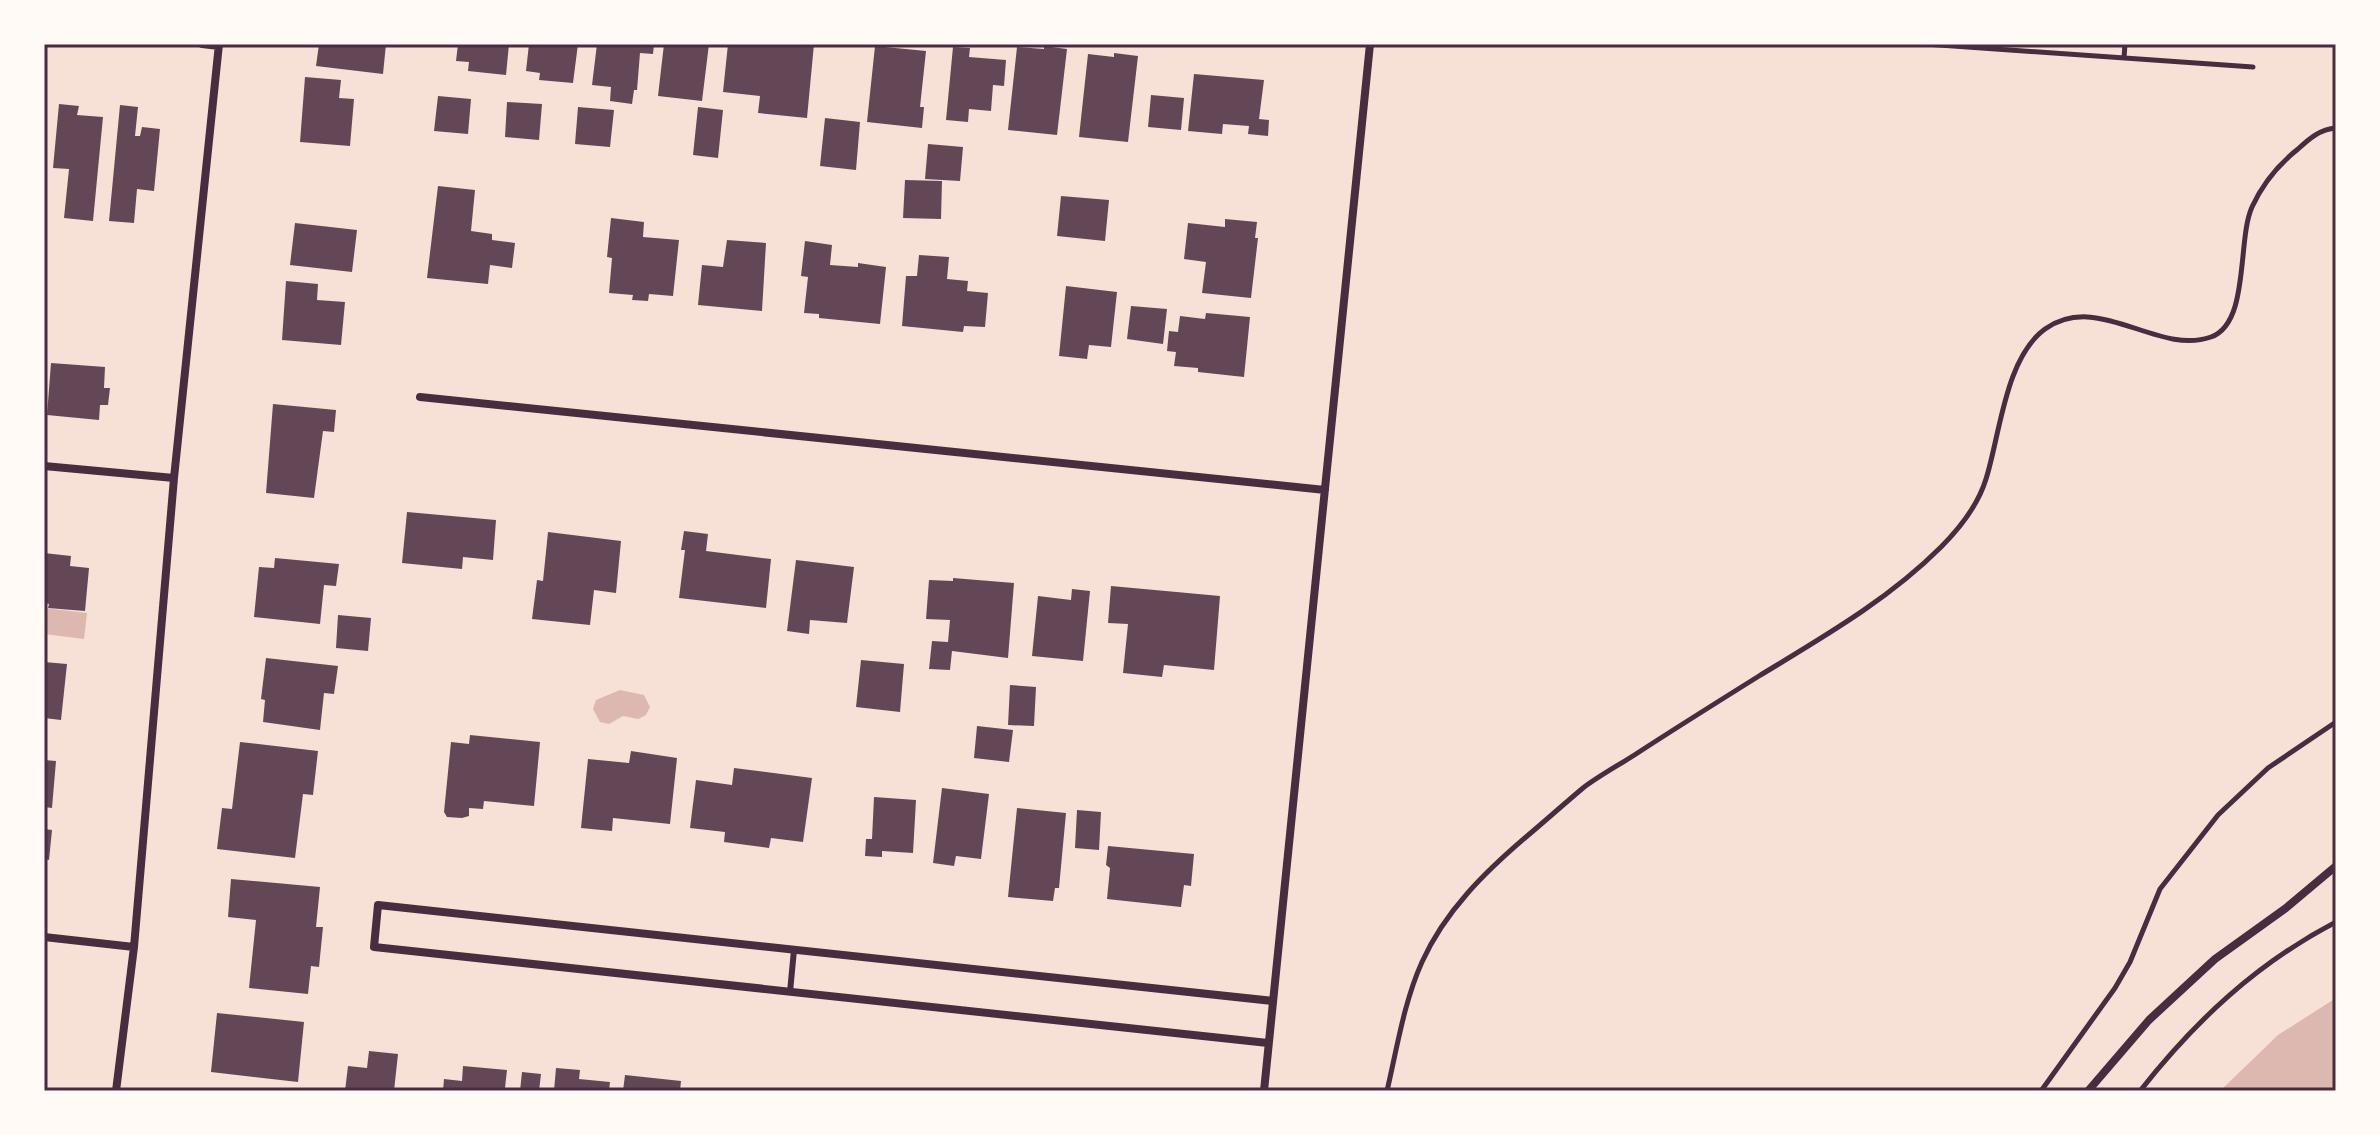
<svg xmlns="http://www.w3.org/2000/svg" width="2380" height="1135" font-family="Poppins,sans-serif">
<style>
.water{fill:#dcb8b0}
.building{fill:#644757}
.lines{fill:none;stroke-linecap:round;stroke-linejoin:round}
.path{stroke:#4a2c40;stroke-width:5}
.service{stroke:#4a2c40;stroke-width:6}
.minor{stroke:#4a2c40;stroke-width:8}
.neatline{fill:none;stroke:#4a2c40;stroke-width:3}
</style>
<rect width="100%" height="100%" fill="#f7e1d7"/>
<path class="water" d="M 44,608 L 87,613 L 84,639 L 44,634 Z
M 620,690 L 644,695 L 650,707 L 646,715 L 638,719 L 623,716 L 609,724 L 600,722 L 593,709 L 596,700 Z
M 2336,998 L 2336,1091 L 2220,1091 L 2278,1035 Z"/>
<path class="building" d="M 319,44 L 386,44 L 383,74 L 316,66 Z
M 458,44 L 509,44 L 506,75 L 468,71 L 469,62 L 456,61 Z
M 529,44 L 578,44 L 573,83 L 539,80 L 540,73 L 526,71 Z
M 597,44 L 654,44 L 653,54 L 640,53 L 637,90 L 634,90 L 632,104 L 610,101 L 611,87 L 592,85 Z
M 664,44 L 709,44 L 702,101 L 658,96 Z
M 728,44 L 814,44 L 807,118 L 758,113 L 760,96 L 723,92 Z
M 875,46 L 926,51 L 920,107 L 924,107 L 922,128 L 867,122 Z
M 1044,46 L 1067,49 L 1057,135 L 1008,130 L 1017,47 L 1044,49 Z
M 953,47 L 970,48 L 969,57 L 1006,60 L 1004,86 L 993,85 L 991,111 L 969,109 L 968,122 L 946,120 Z
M 1114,53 L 1138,56 L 1128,142 L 1079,137 L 1088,54 L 1114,57 Z
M 1194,74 L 1264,80 L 1259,119 L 1269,120 L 1268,136 L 1248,134 L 1249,126 L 1223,124 L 1222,134 L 1188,131 Z
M 305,77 L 341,80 L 339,98 L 354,99 L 350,146 L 300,142 Z
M 1151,95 L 1184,98 L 1181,130 L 1148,127 Z
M 438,96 L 471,99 L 468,134 L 434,131 Z
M 507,102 L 542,104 L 539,140 L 505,137 Z
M 59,104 L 79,106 L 77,115 L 103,117 L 93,221 L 64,218 L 69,169 L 53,168 Z
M 120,105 L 138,107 L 135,136 L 140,136 L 142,127 L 160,129 L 154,191 L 137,189 L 134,223 L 109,221 Z
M 578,107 L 614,110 L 610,147 L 575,144 Z
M 698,107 L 723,110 L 718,158 L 693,155 Z
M 825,118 L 860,122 L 856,170 L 820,166 Z
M 928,144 L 963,147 L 960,181 L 925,179 Z
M 905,180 L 942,181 L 941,219 L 903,218 Z
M 438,186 L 475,190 L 471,231 L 492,234 L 492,240 L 515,243 L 512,268 L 490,265 L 488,284 L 427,278 Z
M 1061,196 L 1109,200 L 1105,241 L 1057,236 Z
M 611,218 L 644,222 L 643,237 L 679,240 L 673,296 L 649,294 L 648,301 L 632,300 L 633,295 L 609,293 L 612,258 L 607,257 Z
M 1225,219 L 1257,222 L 1255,238 L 1258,238 L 1251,298 L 1202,293 L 1206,262 L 1184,259 L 1188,223 L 1225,227 Z
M 295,223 L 357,230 L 352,272 L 290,265 Z
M 727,240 L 766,243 L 762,311 L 698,305 L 702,265 L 723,267 Z
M 805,241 L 832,245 L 830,265 L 858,267 L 858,263 L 886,267 L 880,324 L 819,318 L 819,314 L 804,313 L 808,277 L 801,276 Z
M 919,255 L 949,257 L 947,279 L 968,281 L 967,291 L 988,293 L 985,327 L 964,326 L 963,332 L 902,326 L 906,276 L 917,276 Z
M 286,281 L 318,284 L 317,300 L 345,302 L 341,345 L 282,340 Z
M 1066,286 L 1117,292 L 1111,347 L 1089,345 L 1087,359 L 1059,356 Z
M 1131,306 L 1167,309 L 1163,344 L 1127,339 Z
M 1206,313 L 1250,317 L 1244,377 L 1198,372 L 1198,368 L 1174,366 L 1176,352 L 1167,351 L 1169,331 L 1178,332 L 1180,316 L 1205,319 Z
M 51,363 L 105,367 L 104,388 L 110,388 L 108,405 L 100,405 L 99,420 L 47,415 Z
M 273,404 L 336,410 L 334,432 L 323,431 L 314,498 L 266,493 Z
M 407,512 L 496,520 L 493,560 L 463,557 L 462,569 L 402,563 Z
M 684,531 L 708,534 L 706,551 L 771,559 L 766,608 L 679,598 L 685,550 L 681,550 Z
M 548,532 L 621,541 L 616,593 L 594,590 L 590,625 L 532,619 L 537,580 L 543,581 Z
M 44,553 L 71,556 L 70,566 L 89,568 L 85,611 L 48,608 L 49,604 L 44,603 Z
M 275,558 L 339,564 L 336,586 L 324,585 L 320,624 L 254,617 L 259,567 L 274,568 Z
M 796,560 L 854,567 L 847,623 L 810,620 L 809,634 L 787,631 Z
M 953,578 L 1014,583 L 1008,658 L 952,651 L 950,670 L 929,669 L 932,641 L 948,642 L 950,620 L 926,619 L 929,580 L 953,581 Z
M 1111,586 L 1220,596 L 1214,670 L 1164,665 L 1162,677 L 1123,673 L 1128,624 L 1108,623 Z
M 1072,589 L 1090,591 L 1083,661 L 1032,656 L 1038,596 L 1071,600 Z
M 338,615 L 371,618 L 368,651 L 336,648 Z
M 266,658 L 338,666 L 334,694 L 324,693 L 320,730 L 263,722 L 265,700 L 261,699 Z
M 861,660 L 904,664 L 900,712 L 856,707 Z
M 44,662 L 67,664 L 61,720 L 44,718 Z
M 1010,685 L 1036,687 L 1034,726 L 1008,725 Z
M 977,726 L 1013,730 L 1009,762 L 974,758 Z
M 470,735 L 540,742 L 534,806 L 484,801 L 483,809 L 469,808 L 469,816 L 462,818 L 447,817 L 444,812 L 451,742 L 469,744 Z
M 240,742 L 318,751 L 313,795 L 303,794 L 295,858 L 217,849 L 222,808 L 232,809 Z
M 631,751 L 677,758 L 670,824 L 613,818 L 612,831 L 581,828 L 588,759 L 629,763 Z
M 44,760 L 56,761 L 52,808 L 44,807 Z
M 734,768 L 812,778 L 803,842 L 771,838 L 769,848 L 724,842 L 725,832 L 690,828 L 696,780 L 732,785 Z
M 942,788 L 989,794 L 981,859 L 956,856 L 954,866 L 933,863 Z
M 874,797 L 916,800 L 913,853 L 882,851 L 882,857 L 865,856 L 866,839 L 872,839 Z
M 1017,808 L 1066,813 L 1059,888 L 1055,888 L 1053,901 L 1008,897 Z
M 1077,810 L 1101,812 L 1099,850 L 1075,848 Z
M 44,829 L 52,830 L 49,860 L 44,859 Z
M 1108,846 L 1194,854 L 1191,886 L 1184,885 L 1181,907 L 1107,899 L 1110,868 L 1106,865 Z
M 231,879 L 320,887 L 316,927 L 323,927 L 319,967 L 311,966 L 308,994 L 249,988 L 256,920 L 228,917 Z
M 217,1013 L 304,1022 L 298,1082 L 211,1072 Z
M 369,1051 L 398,1054 L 394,1091 L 345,1091 L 348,1066 L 367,1068 Z
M 463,1066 L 507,1070 L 505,1088 L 518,1091 L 443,1091 L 444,1079 L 462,1081 Z
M 556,1068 L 580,1070 L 579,1079 L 610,1082 L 609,1091 L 554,1091 Z
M 522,1072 L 541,1074 L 539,1091 L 520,1091 Z
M 625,1075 L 681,1081 L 680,1091 L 623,1091 Z"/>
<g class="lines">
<path class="path" d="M 1925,44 L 2253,67
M 2124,58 L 2125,44
M 1387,1091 C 1397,1048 1404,1002 1422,962 C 1445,911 1485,872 1526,837 C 1545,821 1564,804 1583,788 C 1600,775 1621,764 1639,752 C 1679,726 1719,701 1759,676 C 1823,637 1888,600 1941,547 C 1960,528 1978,505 1986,479 C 2000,435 2005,358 2045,329 C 2099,291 2157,356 2211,337 C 2250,323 2237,240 2252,207 C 2262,185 2279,164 2298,149 C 2309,139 2320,129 2336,128
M 2041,1091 L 2115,988 L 2130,962 L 2160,889 L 2218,815 L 2268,768 L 2336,722
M 2140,1091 C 2195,1021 2257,963 2336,922"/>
<path class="service" d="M 790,992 L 794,950"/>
<path class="minor" d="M 202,44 L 219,46
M 420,397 L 1325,490
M 44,466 L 174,478
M 44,937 L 134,947
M 1268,1043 L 374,947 L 378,905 L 1273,1001
M 116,1091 L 134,947 L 174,478 L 219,44
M 1264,1091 L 1370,44
M 2088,1091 L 2149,1020 L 2215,959 L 2286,908 L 2336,866"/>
</g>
<rect width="2380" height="1135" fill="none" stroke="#fffaf5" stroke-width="92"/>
<rect x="46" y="46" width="2288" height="1043" class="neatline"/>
</svg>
